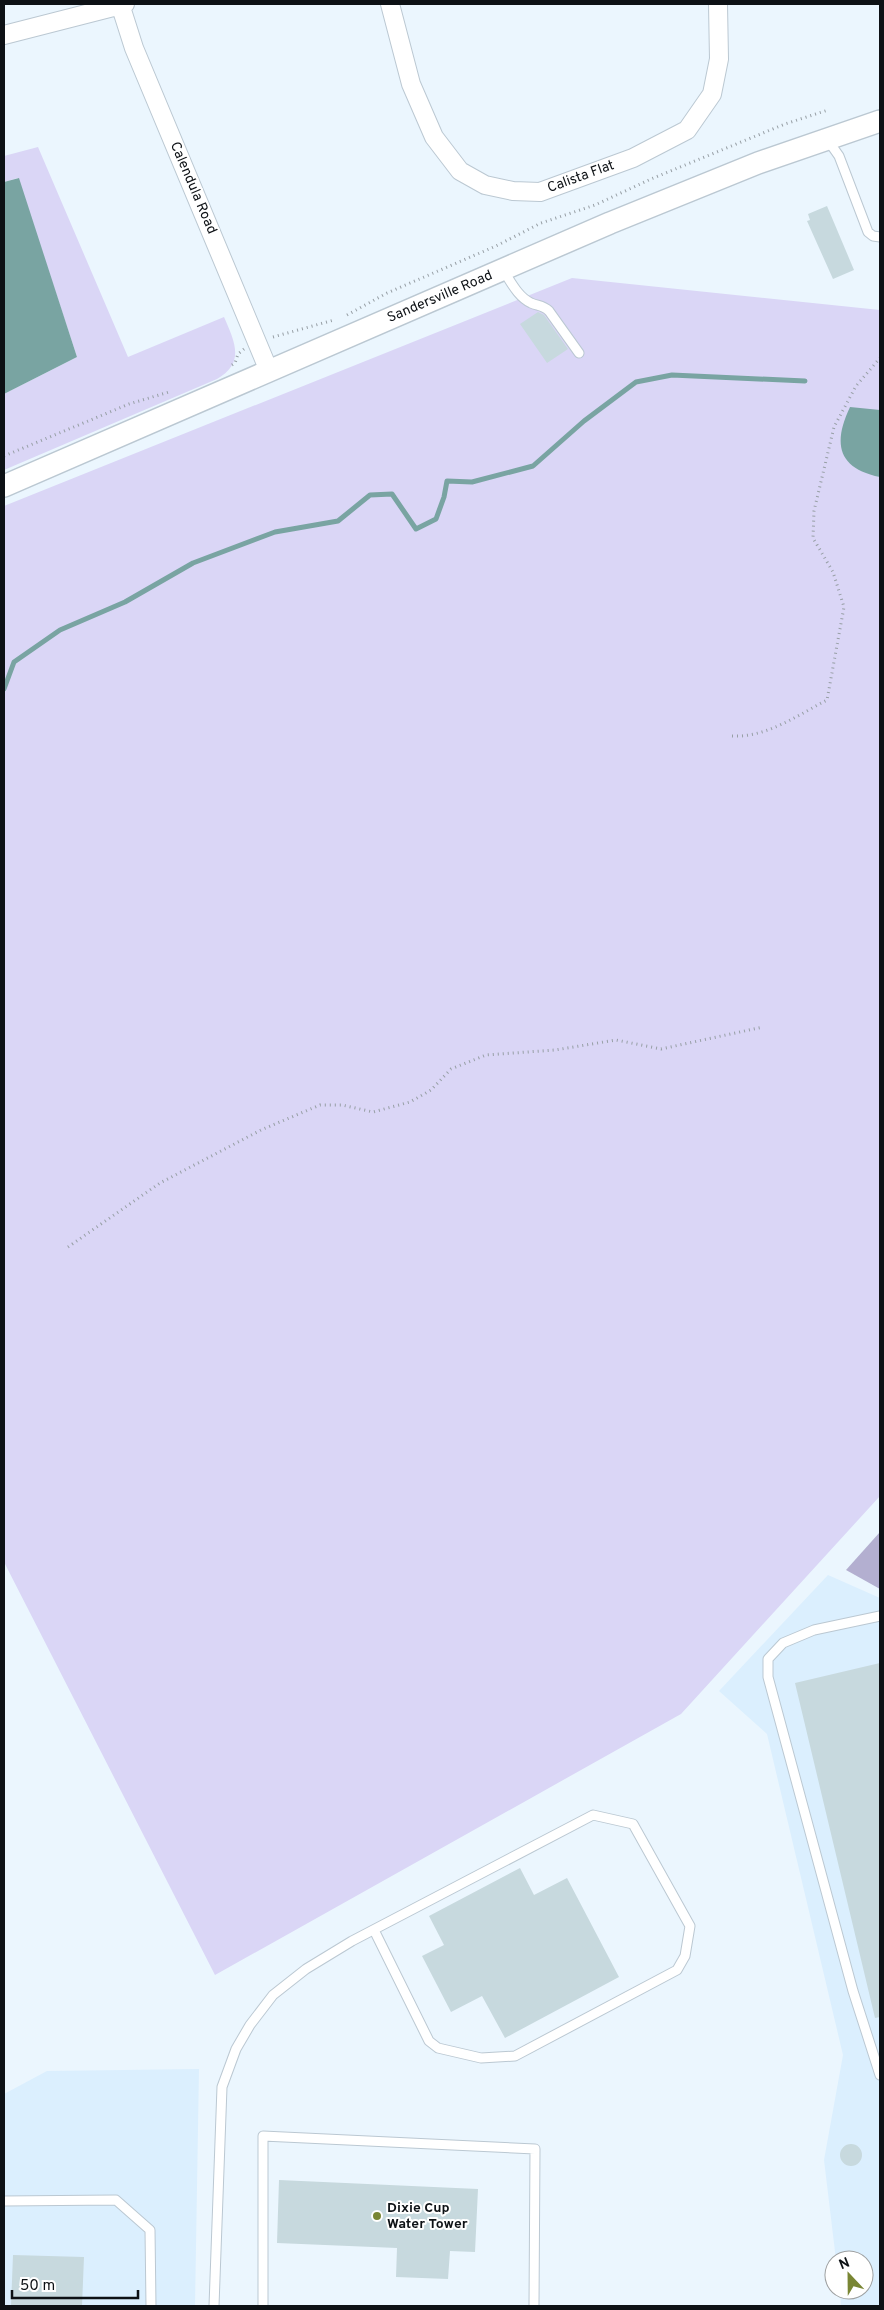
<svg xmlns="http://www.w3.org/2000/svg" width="884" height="2310" font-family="Overpass,sans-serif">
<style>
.built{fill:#dbeffe}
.green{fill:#dad6f6}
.forest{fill:#b3afd0}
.water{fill:#79a4a2}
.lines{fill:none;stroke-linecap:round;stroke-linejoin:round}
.stream{stroke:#79a4a2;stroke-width:5}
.building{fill:#c7d9de}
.service-casing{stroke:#bbc8d2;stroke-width:11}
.minor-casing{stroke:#bbc8d2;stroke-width:20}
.tertiary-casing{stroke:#bbc8d2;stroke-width:24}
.path{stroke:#979fa5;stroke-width:3;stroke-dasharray:1 4;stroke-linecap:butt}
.service{stroke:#fff;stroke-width:9}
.minor{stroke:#fff;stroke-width:18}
.tertiary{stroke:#fff;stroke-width:21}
.poi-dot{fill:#798634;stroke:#fff;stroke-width:2}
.labels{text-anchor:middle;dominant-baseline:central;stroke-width:4;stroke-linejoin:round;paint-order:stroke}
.street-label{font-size:14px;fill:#0d1115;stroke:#fff}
.poi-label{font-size:14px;font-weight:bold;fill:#0d1115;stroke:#fff;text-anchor:start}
</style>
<rect width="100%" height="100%" fill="#ebf6fe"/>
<path class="built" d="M 828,1575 L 880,1598 L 880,2306 L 841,2306 L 840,2290 L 864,2290 L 864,2260 L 836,2260 L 824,2160 L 843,2055 L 767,1734 L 719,1691 Z
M 199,2069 L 195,2306 L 4,2306 L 4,2094 L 47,2071 Z"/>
<path class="green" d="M 38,147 L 128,357 L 224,317 C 234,340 246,363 217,379 L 4,470 L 4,394 L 77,357 L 18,178 L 4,182 L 4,156 Z
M 572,278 L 880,310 L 880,1496 L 681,1714 L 215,1975 L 4,1562 L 4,506 Z"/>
<path class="forest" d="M 880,1532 L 880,1589 L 846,1570 Z"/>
<path class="water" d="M 19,178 L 77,357 L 4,394 L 4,182 Z
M 850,407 L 880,410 L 880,477 C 837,468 833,443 850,407 Z"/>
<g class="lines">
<path class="stream" d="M 4,689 L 14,662 L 60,630 L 125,602 L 193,563 L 275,532 L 338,521 L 370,495 L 392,494 L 416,529 L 436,519 L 444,497 L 447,481 L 472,482 L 533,466 L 584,421 L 636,382 L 672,375 L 805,381"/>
</g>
<path class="building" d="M 827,206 L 854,270 L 833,279 L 807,221 L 810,220 L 808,214 Z
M 538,312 L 544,315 L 568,349 L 547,363 L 520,324 Z
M 880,1663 L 880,2017 L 875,2018 L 795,1683 Z
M 520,1868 L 534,1895 L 567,1878 L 619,1977 L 505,2038 L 482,1996 L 451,2012 L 422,1956 L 444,1945 L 429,1916 Z
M840 2155a11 11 0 1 1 22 0a11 11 0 1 1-22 0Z
M 279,2180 L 478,2189 L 475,2252 L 450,2251 L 448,2279 L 396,2277 L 397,2248 L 277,2243 Z
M 13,2255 L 84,2257 L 82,2306 L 11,2306 Z"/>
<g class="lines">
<defs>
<path id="service" d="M 827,139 L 839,156 L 868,232 L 873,236 L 880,237
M 503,270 C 511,282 518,297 531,303 C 538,306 543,305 549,311 L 579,353
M 880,1616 L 814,1630 L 783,1643 L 768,1659 L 768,1677 L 853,1991 L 880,2075
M 4,2201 L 116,2200 L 150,2230 L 151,2306
M 214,2306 L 222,2087 L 236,2049 L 250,2025 L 273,1995 L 306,1969 L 352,1941 L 593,1815 L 633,1824 L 690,1926 L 685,1956 L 677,1970 L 515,2056 L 481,2058 L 438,2048 L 429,2041 L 374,1930
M 263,2306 L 263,2136 L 535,2149 L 534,2306"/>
<path id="minor" d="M 120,4 L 134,48 L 269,371
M 390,4 L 411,84 L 434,137 L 460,171 L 485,185 L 513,191 L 540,192 L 633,158 L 687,130 L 712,94 L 719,59 L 718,4
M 4,35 L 125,4"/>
<path id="tertiary" d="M 4,486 L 610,223 L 758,163 L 880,121"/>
</defs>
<use href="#service" class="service-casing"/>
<use href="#minor" class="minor-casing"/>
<use href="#tertiary" class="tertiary-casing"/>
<path class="path" d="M 347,315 L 387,293 L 496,246 L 541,223 L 595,205 L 651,179 L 785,124 L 828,110
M 273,337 L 334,320
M 232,365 L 235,363 L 238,354 L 244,349
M 4,456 L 129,404 L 169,392
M 732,736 C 766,738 798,715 827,700 L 844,607 L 833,572 L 813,538 L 814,511 L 834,427 L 856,386 L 880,358
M 68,1247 L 160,1183 L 261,1130 L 320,1105 L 342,1105 L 373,1112 L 410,1102 L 431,1090 L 451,1069 L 486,1055 L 555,1050 L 616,1040 L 661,1049 L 763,1027"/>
<use href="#service" class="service"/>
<use href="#minor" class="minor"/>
<use href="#tertiary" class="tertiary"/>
</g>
<circle class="poi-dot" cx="377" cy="2216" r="5"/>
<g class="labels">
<g class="street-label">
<text transform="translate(581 177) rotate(-20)">Calista Flat</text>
<text transform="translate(193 188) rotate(67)">Calendula Road</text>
<text transform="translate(440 297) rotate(-23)">Sandersville Road</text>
</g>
<g class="poi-label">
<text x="387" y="2208">Dixie Cup<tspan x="387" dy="16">Water Tower</tspan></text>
</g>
</g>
<rect width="884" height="2310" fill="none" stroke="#0d1115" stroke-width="10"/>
<g transform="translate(849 2275) rotate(338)"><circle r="24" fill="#ffffff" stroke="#9ea0a1"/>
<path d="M0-4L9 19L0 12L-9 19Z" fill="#798634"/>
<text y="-8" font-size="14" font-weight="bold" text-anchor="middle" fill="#0d1115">N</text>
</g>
<path d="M12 2290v8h126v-8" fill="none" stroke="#0d1115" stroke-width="2.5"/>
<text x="20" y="2290" font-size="15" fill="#0d1115" stroke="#ffffff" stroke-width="4" paint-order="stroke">50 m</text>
</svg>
